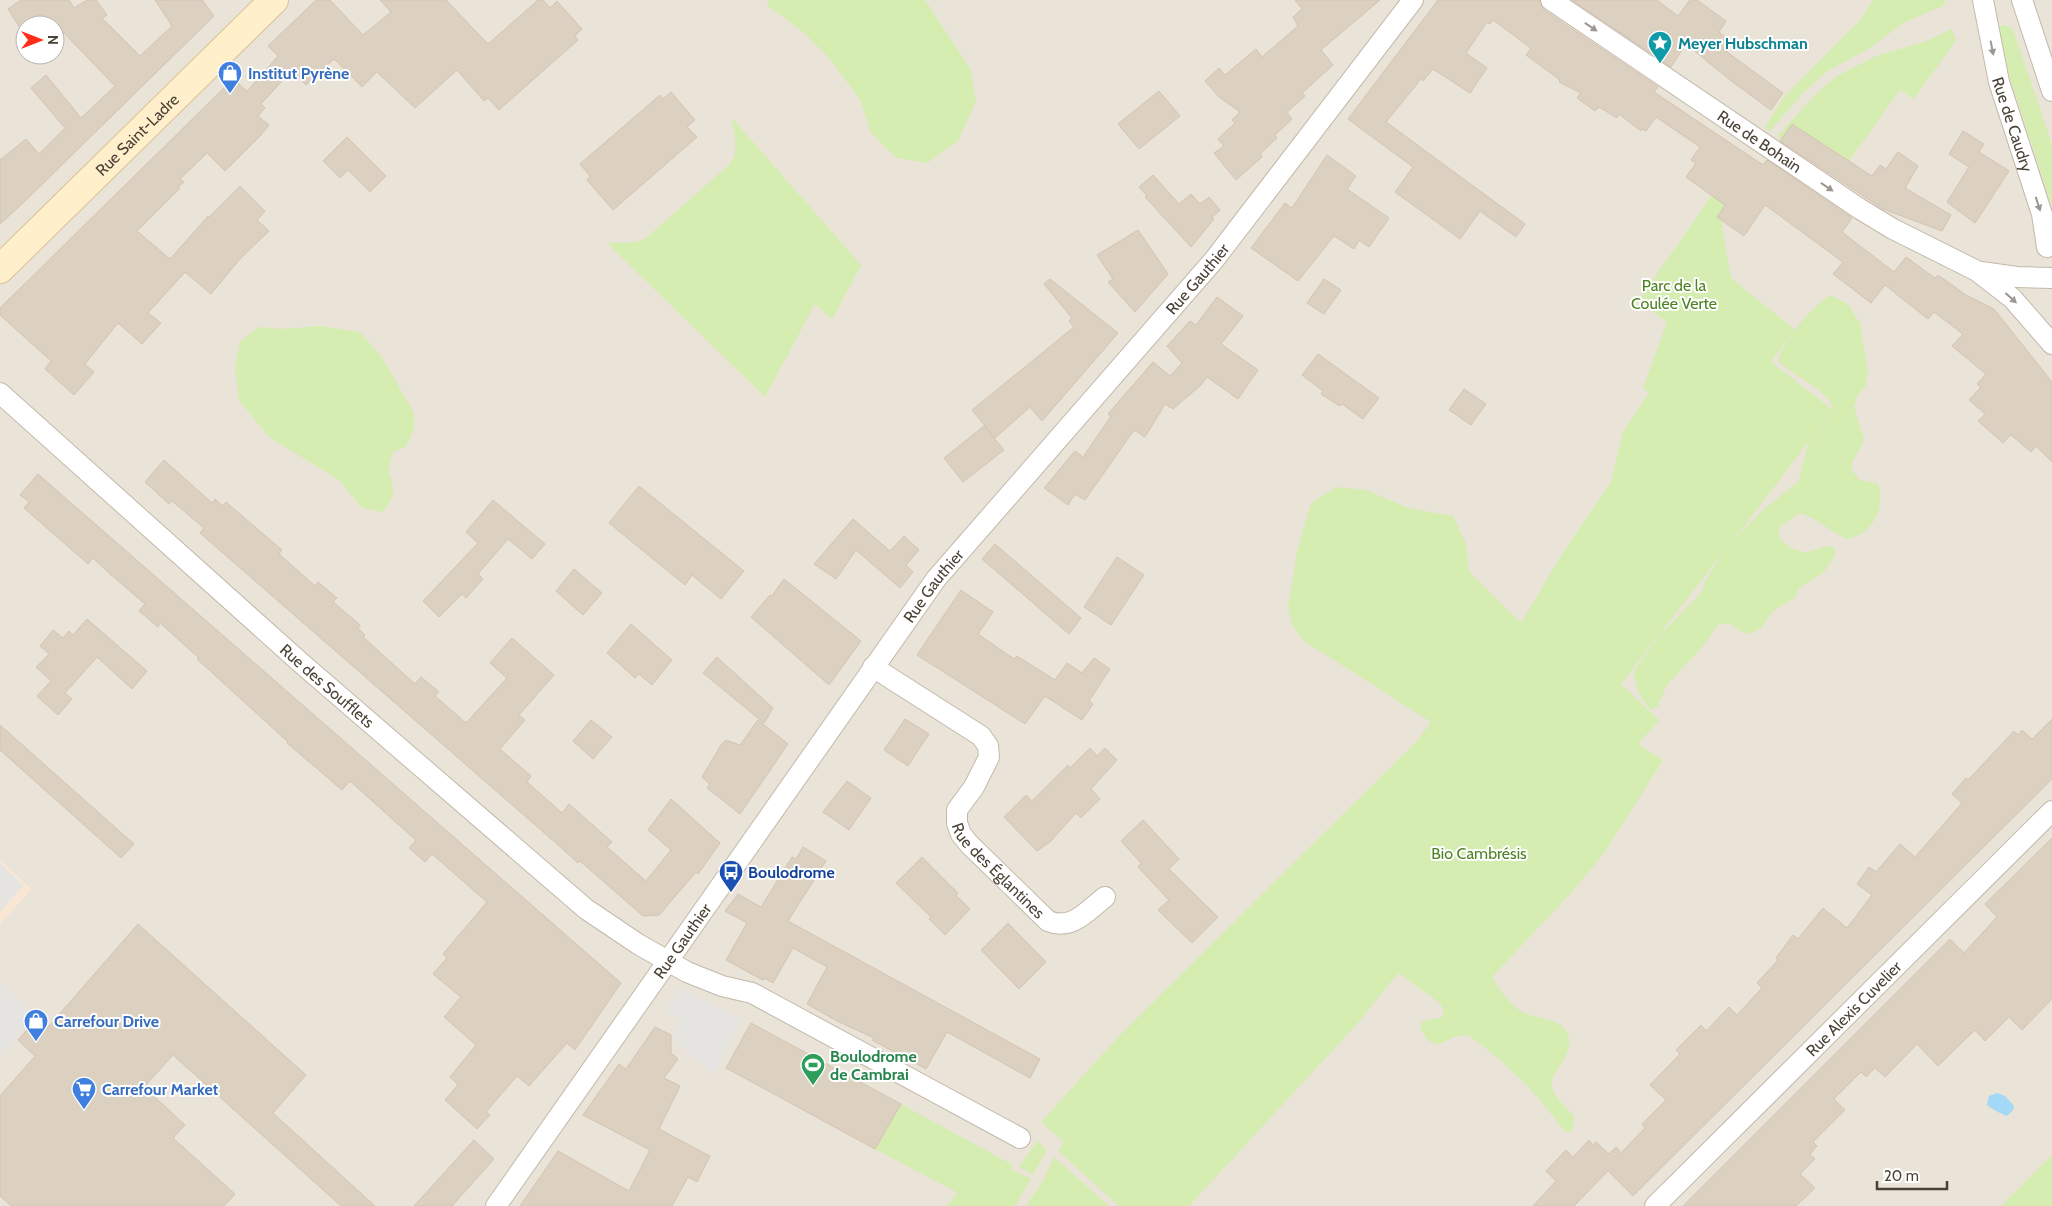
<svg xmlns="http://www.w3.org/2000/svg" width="2052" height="1206" font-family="Cabin,sans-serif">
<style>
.residential{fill:#eae3d8;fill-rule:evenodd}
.commercial{fill:#f9e7d4}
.green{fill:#d5edb0}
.parking{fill:#e7e5e2}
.water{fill:#a3d9f6}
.building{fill:#dcd0c1;stroke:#d4c4b1}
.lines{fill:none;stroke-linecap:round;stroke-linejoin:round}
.street-casing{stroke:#c3b9ab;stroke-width:22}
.secondary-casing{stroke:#d9c497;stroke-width:30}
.street{stroke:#fff;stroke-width:20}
.secondary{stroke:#ffefcb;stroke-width:28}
.oneway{fill:#9c9791}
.labels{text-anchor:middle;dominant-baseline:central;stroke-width:4;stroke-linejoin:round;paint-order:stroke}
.culture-label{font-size:16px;font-weight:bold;fill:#0d838f;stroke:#fff;text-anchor:start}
.shop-label{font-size:16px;font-weight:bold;fill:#366cbe;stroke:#fff;text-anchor:start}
.street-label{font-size:16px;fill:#4b4237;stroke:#fff}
.park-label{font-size:16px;fill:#4e8324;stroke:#fff}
.transit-label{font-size:16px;font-weight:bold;fill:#164399;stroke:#fff;text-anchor:start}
.leisure-label{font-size:16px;font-weight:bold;fill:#27864d;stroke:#fff;text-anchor:start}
</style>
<rect width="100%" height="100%" fill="#f6f2ea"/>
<path class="residential" d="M 0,0 L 2052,0 L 2052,1206 L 0,1206 ZM 25,25 L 55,25 L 55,55 L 25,55 Z"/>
<path class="commercial" d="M 0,860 L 32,889 L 0,924 Z"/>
<path class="green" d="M 767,0 L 925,0 L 970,68 L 976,101 L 958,141 L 927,163 L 896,158 L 871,133 L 860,100 L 831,60 L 803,32 L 768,6 Z
M 1873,0 L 1944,0 L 1945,5 L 1905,22 L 1868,49 L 1826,72 L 1803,93 L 1770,131 L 1764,128 L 1785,96 L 1860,20 Z
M 2002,25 L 2011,27 L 2014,32 L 2052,145 L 2052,207 L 1995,32 Z
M 1952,29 L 1956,40 L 1914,99 L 1900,90 L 1849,161 L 1792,124 L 1781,139 L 1777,136 L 1822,88 L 1837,76 L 1876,56 L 1924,42 Z
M 732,118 L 861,265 L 832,320 L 815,304 L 765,397 L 607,243 L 636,242 L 646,238 L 730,164 C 740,149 734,135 732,118 Z
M 1731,168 L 1728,201 L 1717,217 L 1721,220 L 1731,278 L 1794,329 L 1771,362 L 1833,410 L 1735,538 L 1765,508 L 1798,482 L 1808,444 L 1833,411 C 1834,393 1790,374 1778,361 C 1780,342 1814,306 1830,295 L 1848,304 L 1860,323 L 1868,373 L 1865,387 L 1858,395 L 1854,407 L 1864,439 L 1859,451 L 1852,462 L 1852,470 L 1859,480 L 1878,484 C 1886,509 1872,536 1845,539 L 1814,519 L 1800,513 L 1780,526 L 1778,535 C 1783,544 1795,552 1806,552 C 1817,551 1823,543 1834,547 L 1835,555 L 1824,572 L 1799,588 L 1795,598 L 1773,611 L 1761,628 L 1750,634 L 1740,631 L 1729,623 L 1718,625 L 1703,646 L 1667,685 L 1657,707 L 1651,710 C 1642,701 1633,684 1634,671 L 1660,635 L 1701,593 L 1705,582 L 1725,550 L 1621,684 L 1659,720 L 1638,744 L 1663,760 L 1605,852 L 1571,893 L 1492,977 C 1498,988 1508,1002 1519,1010 C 1534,1021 1559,1014 1568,1035 C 1577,1057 1544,1072 1554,1092 C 1558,1101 1568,1109 1574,1116 L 1572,1132 L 1564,1131 C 1535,1091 1508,1064 1468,1035 L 1456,1036 L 1438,1045 L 1427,1040 L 1420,1027 L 1423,1021 L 1443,1017 L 1444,1012 L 1440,1003 L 1398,973 L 1357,1024 L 1189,1206 L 1119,1206 L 1058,1151 L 1064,1142 L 1041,1122 L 1121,1034 L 1418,740 L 1431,722 L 1304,641 L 1293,627 L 1288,608 L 1297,552 L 1311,503 L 1337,487 L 1366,490 L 1408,508 L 1453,516 L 1466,543 L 1469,572 L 1521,623 L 1562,554 L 1611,482 L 1623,432 L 1649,393 L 1643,388 L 1667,322 L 1638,301 Z
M 320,326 L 360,332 L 382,357 L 414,413 L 414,429 L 406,447 L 393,452 L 388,471 C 396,489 395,498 382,512 L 362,508 L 339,480 L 269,437 L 239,400 L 235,368 L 240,342 L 258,327 L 282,329 Z
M 901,1104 L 1013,1165 L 1010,1169 L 1031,1179 L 1015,1206 L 946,1206 L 958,1193 L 875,1149 Z
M 1037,1141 L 1047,1150 L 1033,1175 L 1019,1167 Z
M 2052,1155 L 2052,1206 L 2001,1206 Z
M 1054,1157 L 1109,1206 L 1026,1206 L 1045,1177 Z"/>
<path class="parking" d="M 0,863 L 24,885 L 0,912 Z
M 0,983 L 36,1015 L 0,1056 Z
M 681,987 L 742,1020 L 713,1075 L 672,1039 L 681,1020 L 664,1012 Z"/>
<path class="water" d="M 1997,1093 L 2005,1096 L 2014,1106 L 2013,1110 L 2007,1116 C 2005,1116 1988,1107 1987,1105 L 1989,1096 Z"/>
<path class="building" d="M 21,0 L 69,0 L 74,8 L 87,0 L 96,0 L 107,15 L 102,18 L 140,56 L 172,26 L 155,0 L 202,0 L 214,16 L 21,205 L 0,224 L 0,160 L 26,139 L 39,154 L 65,128 L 31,88 L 46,75 L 81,118 L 115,86 L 64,33 L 55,40 L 55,25 L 25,25 L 25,36 L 8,9 Z
M 316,0 L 330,0 L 363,35 L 391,12 L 380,0 L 446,0 L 488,44 L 538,0 L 543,0 L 550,8 L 557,1 L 582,29 L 575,36 L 578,40 L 499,110 L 488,98 L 484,101 L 457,70 L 415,108 L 377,72 L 362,87 L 334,59 L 306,85 L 292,70 L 261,104 L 265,108 L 258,116 L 269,125 L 261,135 L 225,171 L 207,153 L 180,179 L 184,182 L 178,187 L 180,188 L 137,231 L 170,259 L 208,216 L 209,217 L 240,186 L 265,211 L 257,220 L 269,231 L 240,259 L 211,294 L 185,272 L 148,313 L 161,323 L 142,344 L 118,323 L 85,364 L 94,372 L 74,395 L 45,369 L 51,361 L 0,315 L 0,308 L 233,79 L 247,91 L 278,56 L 268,46 Z
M 1295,0 L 1380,0 L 1321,50 L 1333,65 L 1302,93 L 1305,96 L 1287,112 L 1292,119 L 1275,135 L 1277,138 L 1260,154 L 1262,157 L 1236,180 L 1214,153 L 1224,146 L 1218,139 L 1235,123 L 1232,120 L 1240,112 L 1219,97 L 1205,81 L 1219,68 L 1225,75 L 1256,49 L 1262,57 L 1298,26 L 1293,17 L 1302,9 Z
M 1438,0 L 1539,0 L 1544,10 L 1658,87 L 1654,92 L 1763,165 L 1767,160 L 1852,218 L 1842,232 L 1894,272 L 1906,257 L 1935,278 L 1938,275 L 1966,295 L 1994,309 L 2052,382 L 2052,462 L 2036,446 L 2031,452 L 2011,435 L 2003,443 L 1978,421 L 1985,414 L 1969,400 L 1981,387 L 1977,384 L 1986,374 L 1952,346 L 1963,334 L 1934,312 L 1928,319 L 1885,285 L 1871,303 L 1833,274 L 1843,262 L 1765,205 L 1744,236 L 1717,217 L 1725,205 L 1686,177 L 1696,163 L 1691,160 L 1700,147 L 1656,117 L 1646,131 L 1642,129 L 1641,131 L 1619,114 L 1617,118 L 1599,107 L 1595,111 L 1577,98 L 1581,93 L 1559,82 L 1560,80 L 1526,55 L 1531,48 L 1493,20 L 1490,24 L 1487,22 L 1466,53 L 1487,68 L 1470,93 L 1433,69 L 1423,81 L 1421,79 L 1386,122 L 1525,224 L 1516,237 L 1480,211 L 1460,239 L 1395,192 L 1413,167 L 1348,119 Z
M 1572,0 L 1657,0 L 1678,16 L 1690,0 L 1697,0 L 1726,21 L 1719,32 L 1729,40 L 1723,49 L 1783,93 L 1771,110 L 1730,80 L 1686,44 L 1671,67 Z
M 1159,91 L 1180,116 L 1139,149 L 1118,124 Z
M 671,92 L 695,120 L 687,127 L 697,137 L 613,210 L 587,180 L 590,176 L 580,164 L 660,95 L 663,99 Z
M 1792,124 L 1872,176 L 1880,165 L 1886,169 L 1898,152 L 1918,166 L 1905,188 L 1951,215 L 1942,231 L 1883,209 L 1780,141 Z
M 1963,131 L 1984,144 L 1979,152 L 2009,171 L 1975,223 L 1947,202 L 1969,167 L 1949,154 Z
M 347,137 L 386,176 L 370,192 L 348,170 L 340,178 L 323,161 Z
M 1327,155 L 1356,176 L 1347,189 L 1389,218 L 1369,247 L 1359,240 L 1354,249 L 1334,236 L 1298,281 L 1251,248 L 1285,203 L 1292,208 Z
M 1153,175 L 1179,204 L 1191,194 L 1200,204 L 1209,197 L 1220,210 L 1212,217 L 1214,219 L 1191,247 L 1145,197 L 1147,196 L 1139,187 Z
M 1138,230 L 1168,274 L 1135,312 L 1108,282 L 1113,279 L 1097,255 Z
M 1050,279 L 1118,333 L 1042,421 L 1030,407 L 995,438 L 972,410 L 1074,327 L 1069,321 L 1072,318 L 1044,284 Z
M 1324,279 L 1341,290 L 1324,314 L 1307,303 Z
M 1217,297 L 1243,316 L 1221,344 L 1258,370 L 1238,399 L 1207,377 L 1201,385 L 1173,409 L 1165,404 L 1145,437 L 1134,430 L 1085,500 L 1075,494 L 1068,505 L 1044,488 L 1075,451 L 1083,457 L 1111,416 L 1108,414 L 1153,362 L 1170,376 L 1182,363 L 1167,346 L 1190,321 L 1196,325 Z
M 1318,354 L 1379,398 L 1363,419 L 1342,404 L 1340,406 L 1321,394 L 1323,391 L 1302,375 Z
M 1464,389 L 1486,404 L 1471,425 L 1449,410 Z
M 984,426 L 1004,450 L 963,482 L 944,458 Z
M 164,460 L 212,503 L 215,499 L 223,506 L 226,502 L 282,550 L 279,554 L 315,586 L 318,582 L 337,598 L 333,602 L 360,625 L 358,628 L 365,635 L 363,637 L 415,684 L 421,677 L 439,692 L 435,696 L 466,723 L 507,678 L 490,663 L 512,638 L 554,675 L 519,715 L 525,720 L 500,749 L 531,776 L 527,782 L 562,813 L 569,804 L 612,842 L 607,847 L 646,881 L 671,850 L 648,830 L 671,799 L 720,843 L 698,874 L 696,872 L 659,915 L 643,916 L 580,861 L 578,863 L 557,844 L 200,533 L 204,528 L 172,501 L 169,504 L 145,482 Z
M 38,474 L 621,983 L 575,1050 L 567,1043 L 529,1086 L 517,1076 L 486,1112 L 490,1115 L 477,1129 L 445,1100 L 458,1085 L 450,1077 L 476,1045 L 444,1017 L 461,997 L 433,974 L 447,958 L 443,954 L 487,902 L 432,854 L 425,862 L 409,848 L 416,840 L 390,817 L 350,781 L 342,790 L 287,743 L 288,742 L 197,659 L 199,658 L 160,623 L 158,627 L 139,611 L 145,604 L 109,573 L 93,558 L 88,564 L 24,508 L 29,502 L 20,495 Z
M 639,486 L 744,571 L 721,599 L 692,575 L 685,585 L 609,523 Z
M 493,500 L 545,544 L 532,559 L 508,539 L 478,574 L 483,579 L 466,598 L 462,594 L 439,617 L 423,601 L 478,543 L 466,532 Z
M 853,519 L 890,551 L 904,536 L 919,550 L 906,565 L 913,572 L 900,588 L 856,550 L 836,579 L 814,564 Z
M 995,544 L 1081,618 L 1069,634 L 982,559 Z
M 1117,557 L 1144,575 L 1111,625 L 1084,607 Z
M 574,569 L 602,593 L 583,615 L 556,591 Z
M 784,579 L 861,641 L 829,685 L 751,617 L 770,595 L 771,597 Z
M 961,590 L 993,612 L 978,634 L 1014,659 L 1017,656 L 1055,680 L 1067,663 L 1082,673 L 1094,658 L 1110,669 L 1089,701 L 1093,704 L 1082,720 L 1045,696 L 1025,724 L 917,655 Z
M 87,619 L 147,671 L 132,689 L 97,657 L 65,693 L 72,699 L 58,715 L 37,696 L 51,681 L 36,667 L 49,654 L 40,646 L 53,630 L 63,638 L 69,631 L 73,635 Z
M 631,624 L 672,660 L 652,685 L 639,674 L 635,678 L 607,653 Z
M 717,657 L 773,708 L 764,723 L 703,673 Z
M 905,719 L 929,734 L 908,766 L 884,750 Z
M 2052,719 L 2052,779 L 1633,1196 L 1608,1171 L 1574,1206 L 1533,1206 L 1556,1181 L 1546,1171 L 1566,1150 L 1573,1157 L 1589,1140 L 1593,1145 L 1596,1142 L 1609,1154 L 1616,1147 L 1621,1153 L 1645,1128 L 1642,1124 L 1666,1100 L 1650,1085 L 1680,1054 L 1676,1050 L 1701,1025 L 1706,1031 L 1729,1007 L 1737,1015 L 1762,988 L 1757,983 L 1778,960 L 1776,958 L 1793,935 L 1798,939 L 1823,908 L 1847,928 L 1872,895 L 1857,884 L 1869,867 L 1876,872 L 1900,844 L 1915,857 L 1962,803 L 1952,794 L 1966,778 L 1968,780 L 2014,731 L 2018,735 L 2022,730 L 2032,739 Z
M 591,720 L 612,737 L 593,759 L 573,741 Z
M 758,720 L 788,744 L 740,814 L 707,788 L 710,784 L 702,777 L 721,745 L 726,740 L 740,745 Z
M 0,725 L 134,844 L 121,858 L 0,750 Z
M 1090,748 L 1097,756 L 1105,748 L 1117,760 L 1091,789 L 1100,799 L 1081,818 L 1076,813 L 1051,841 L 1037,851 L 1004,817 L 1026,795 L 1032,801 L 1068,765 L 1070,768 Z
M 847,781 L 871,798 L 849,830 L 823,812 Z
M 1143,820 L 1179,859 L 1169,869 L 1218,917 L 1192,943 L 1158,910 L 1169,900 L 1138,867 L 1141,863 L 1121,841 Z
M 2052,838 L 2052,999 L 2022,1030 L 2009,1017 L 1985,1041 L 1975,1030 L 1938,1066 L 1917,1044 L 1885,1077 L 1875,1068 L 1866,1077 L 1861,1072 L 1834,1099 L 1845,1110 L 1813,1142 L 1817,1146 L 1810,1154 L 1815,1159 L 1800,1174 L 1815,1188 L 1796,1206 L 1683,1206 L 1950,939 L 1964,953 L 1997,917 L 1985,904 Z
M 803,847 L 826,861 L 788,921 L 1040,1059 L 1030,1078 L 947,1032 L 926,1069 L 872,1040 L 874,1038 L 835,1020 L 807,1004 L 827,967 L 793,948 L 773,983 L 764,978 L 763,980 L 726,960 L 747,923 L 725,911 L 738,894 L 761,907 L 792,857 L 796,859 Z
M 922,857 L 958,893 L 956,895 L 970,909 L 945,935 L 929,919 L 931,917 L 896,883 Z
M 1008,923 L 1046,962 L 1019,989 L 981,950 Z
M 138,924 L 306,1075 L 273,1113 L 375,1206 L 341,1206 L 173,1055 L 144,1087 L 185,1125 L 173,1138 L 235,1194 L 224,1206 L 11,1206 L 0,1196 L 0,1096 L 35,1056 L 18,1040 L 31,1025 L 42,1034 Z
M 751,1023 L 901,1104 L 875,1149 L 726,1068 Z
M 655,1027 L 671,1035 L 671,1053 L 678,1059 L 664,1078 L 680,1086 L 659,1129 L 710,1156 L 697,1182 L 688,1177 L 672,1206 L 520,1206 L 558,1151 L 629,1191 L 650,1150 L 583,1115 L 619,1064 L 626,1069 Z
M 474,1140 L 494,1159 L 452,1206 L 414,1206 Z"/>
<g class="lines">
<defs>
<g id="street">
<path id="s1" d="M 1551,0 L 1860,209 L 1893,229 L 1977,271 L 2012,298 L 2052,344"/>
<path id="s2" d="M 1983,0 L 1999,82 L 2042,214 L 2047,247"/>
<path d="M 2022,0 L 2052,91"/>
<path d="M 1981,272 L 2017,277 L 2052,278"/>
<path id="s3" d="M 0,393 L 301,663 L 586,909 L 638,944 L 687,972 L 722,986 L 752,993 L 1020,1138"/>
<path id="s4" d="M 873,667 L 981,736 L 988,746 L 989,757 L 974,787 L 957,810 L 957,823 L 961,834 L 969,844 L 1048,921 C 1072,931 1087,911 1105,897"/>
<path id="s5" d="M 496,1206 L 936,579 L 1214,260 L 1413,0"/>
<path id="s6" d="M 1655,1206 L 2052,811"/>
</g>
<g id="secondary">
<path id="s7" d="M 0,269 L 274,0"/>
</g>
</defs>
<use href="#street" class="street-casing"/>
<use href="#secondary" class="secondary-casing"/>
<use href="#street" class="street"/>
<use href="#secondary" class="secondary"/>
</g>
<defs><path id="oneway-solid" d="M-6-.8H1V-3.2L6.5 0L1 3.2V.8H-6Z" transform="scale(1.25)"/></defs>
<g class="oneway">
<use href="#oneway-solid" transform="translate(1591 27) rotate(34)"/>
<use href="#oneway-solid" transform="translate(1992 48) rotate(79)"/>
<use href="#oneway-solid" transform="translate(1827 187) rotate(34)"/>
<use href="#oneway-solid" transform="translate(2038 204) rotate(72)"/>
<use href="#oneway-solid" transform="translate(2011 298) rotate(42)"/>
</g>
<defs>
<symbol id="sight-pin" viewBox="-11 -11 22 30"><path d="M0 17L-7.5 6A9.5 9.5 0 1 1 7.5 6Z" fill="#0f9aa8" stroke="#fff"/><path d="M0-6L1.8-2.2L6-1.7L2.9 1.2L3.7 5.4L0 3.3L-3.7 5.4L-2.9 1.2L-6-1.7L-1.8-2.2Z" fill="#fff"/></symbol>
<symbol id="shop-pin" viewBox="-11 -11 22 30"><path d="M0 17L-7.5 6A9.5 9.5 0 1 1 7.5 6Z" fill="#3f7fe0" stroke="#fff"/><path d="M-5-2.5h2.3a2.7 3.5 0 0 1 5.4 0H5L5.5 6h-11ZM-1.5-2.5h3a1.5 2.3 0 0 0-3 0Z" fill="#fff"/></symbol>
<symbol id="bus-pin" viewBox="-11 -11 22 30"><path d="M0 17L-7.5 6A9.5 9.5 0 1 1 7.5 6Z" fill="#1a4fb4" stroke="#fff"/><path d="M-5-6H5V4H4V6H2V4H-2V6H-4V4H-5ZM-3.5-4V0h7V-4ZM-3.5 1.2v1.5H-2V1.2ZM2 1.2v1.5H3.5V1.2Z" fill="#fff"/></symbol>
<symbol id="stadium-pin" viewBox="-11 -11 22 30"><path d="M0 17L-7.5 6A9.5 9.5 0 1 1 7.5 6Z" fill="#2e9e5b" stroke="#fff"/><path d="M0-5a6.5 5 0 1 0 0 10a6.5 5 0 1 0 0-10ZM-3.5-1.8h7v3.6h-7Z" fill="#fff"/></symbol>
<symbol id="supermarket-pin" viewBox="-11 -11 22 30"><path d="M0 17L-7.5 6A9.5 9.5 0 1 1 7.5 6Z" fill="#3f7fe0" stroke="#fff"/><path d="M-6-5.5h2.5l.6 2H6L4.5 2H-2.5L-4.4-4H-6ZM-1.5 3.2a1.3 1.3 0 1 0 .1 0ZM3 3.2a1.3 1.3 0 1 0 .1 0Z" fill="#fff"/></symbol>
</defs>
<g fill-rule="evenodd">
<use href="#sight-pin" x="1646" y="29" width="28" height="38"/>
<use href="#shop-pin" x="216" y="59" width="28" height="38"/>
<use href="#bus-pin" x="717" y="858" width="28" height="38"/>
<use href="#shop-pin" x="22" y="1007" width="28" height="38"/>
<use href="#stadium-pin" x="799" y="1051" width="28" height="38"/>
<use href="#supermarket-pin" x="70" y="1075" width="28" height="38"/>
</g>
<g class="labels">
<g class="culture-label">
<text x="1678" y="43">Meyer Hubschman</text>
</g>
<g class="shop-label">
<text x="248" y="73">Institut Pyrène</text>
<text x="54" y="1021">Carrefour Drive</text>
<text x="102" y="1089">Carrefour Market</text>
</g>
<g class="street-label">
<text stroke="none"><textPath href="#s2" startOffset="128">Rue de Caudry</textPath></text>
<text stroke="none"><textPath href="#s7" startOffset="192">Rue Saint-Ladre</textPath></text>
<text stroke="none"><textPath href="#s1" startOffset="252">Rue de Bohain</textPath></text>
<text stroke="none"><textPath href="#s5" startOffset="1164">Rue Gauthier</textPath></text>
<text stroke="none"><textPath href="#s5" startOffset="759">Rue Gauthier</textPath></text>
<text stroke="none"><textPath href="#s3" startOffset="439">Rue des Soufflets</textPath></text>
<text stroke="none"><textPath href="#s4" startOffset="290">Rue des Églantines</textPath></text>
<text stroke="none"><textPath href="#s5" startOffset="324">Rue Gauthier</textPath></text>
<text stroke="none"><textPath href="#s6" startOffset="280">Rue Alexis Cuvelier</textPath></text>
</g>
<g class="park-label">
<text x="1674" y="285">Parc de la<tspan x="1674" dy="18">Coulée Verte</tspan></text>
<text x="1479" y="853">Bio Cambrésis</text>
</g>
<g class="transit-label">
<text x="748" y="872">Boulodrome</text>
</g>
<g class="leisure-label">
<text x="830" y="1056">Boulodrome<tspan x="830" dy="18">de Cambrai</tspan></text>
</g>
</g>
<g transform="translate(40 40) rotate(90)"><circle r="24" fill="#ffffff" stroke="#b7b3af"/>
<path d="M0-4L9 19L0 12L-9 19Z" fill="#ff2d18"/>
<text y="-8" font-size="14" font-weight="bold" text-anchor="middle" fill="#4b4237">N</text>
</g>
<path d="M1877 1181v8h70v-8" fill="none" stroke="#4b4237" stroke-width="2.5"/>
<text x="1884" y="1181" font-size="15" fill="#4b4237" stroke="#ffffff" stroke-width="4" paint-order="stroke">20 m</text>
</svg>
